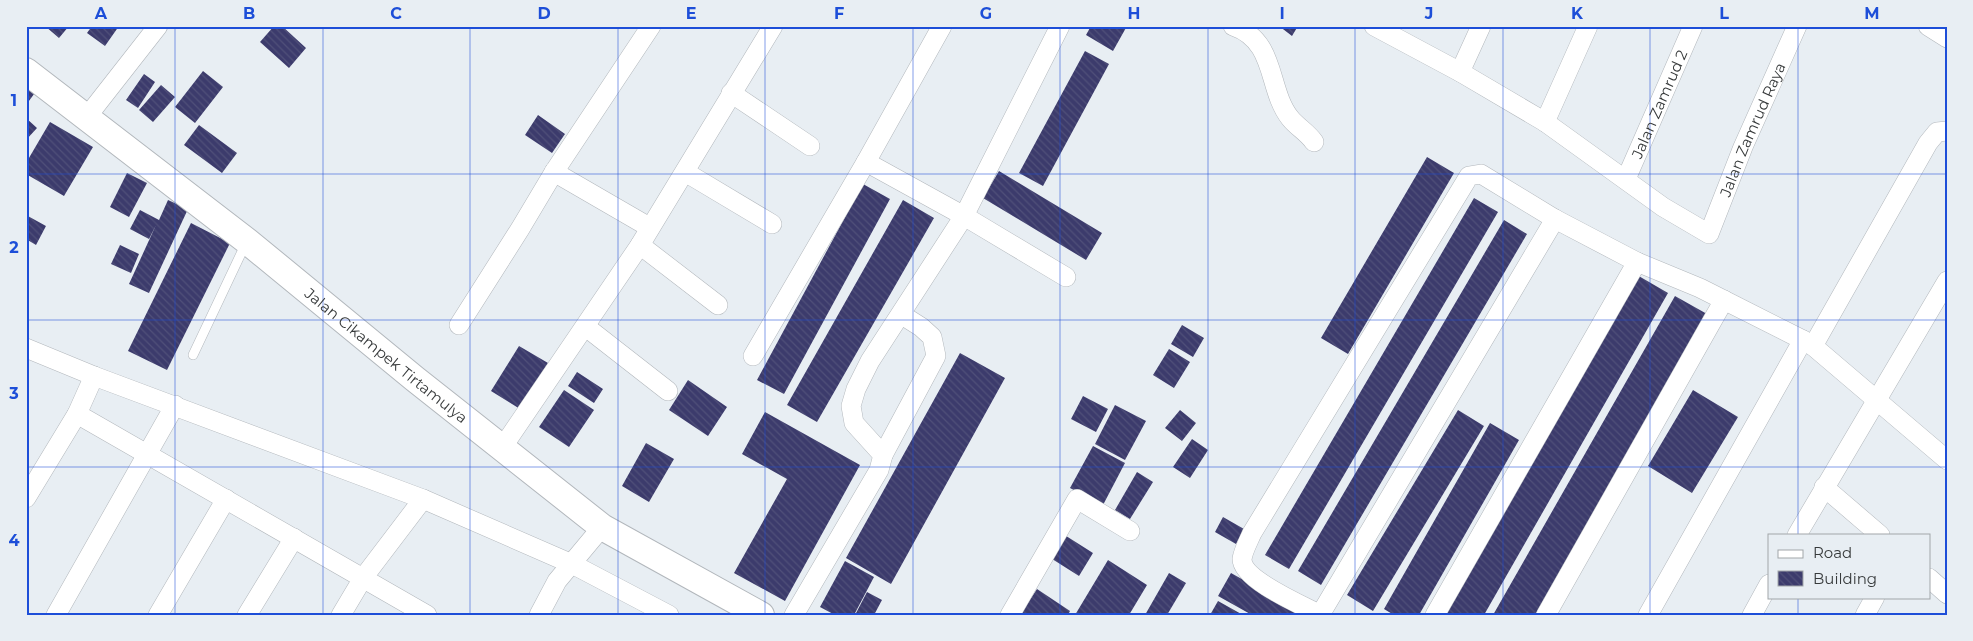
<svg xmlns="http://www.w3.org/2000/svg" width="1973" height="641" font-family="Montserrat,sans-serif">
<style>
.building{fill:url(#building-back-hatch)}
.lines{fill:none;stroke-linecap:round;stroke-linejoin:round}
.lane-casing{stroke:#b2b7bc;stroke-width:10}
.street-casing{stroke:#b2b7bc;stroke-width:20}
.secondary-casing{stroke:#b2b7bc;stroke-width:28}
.lane{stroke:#fff;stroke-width:9}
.street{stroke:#fff;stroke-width:19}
.secondary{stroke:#fff;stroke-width:26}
.grid{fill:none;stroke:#1d4ed8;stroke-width:1;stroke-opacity:0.55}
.labels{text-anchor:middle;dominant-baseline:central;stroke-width:5;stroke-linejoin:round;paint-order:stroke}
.street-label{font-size:15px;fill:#373a3b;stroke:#e8eef3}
.neatline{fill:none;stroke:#1d4ed8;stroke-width:2}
.grid-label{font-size:16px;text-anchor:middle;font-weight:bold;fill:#1d4ed8}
</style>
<defs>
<pattern id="building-back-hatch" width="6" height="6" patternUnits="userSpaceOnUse" patternTransform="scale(1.25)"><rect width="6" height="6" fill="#3c3b6c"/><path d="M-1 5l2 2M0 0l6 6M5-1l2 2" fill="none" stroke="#505079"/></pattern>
</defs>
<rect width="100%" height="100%" fill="#e8eef3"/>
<path class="building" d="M 45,26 L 69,26 L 59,38 Z
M 92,26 L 119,26 L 105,46 L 87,33 Z
M 274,26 L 282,26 L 306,48 L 289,68 L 260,42 Z
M 1091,26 L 1127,26 L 1113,51 L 1086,35 Z
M 1279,26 L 1298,26 L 1292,36 Z
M 1085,51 L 1109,64 L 1043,186 L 1019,173 Z
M 203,71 L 223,87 L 195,123 L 175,107 Z
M 144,74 L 155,82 L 138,108 L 126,100 Z
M 26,81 L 37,90 L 26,105 Z
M 161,85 L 175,97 L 153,122 L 139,110 Z
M 538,115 L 565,134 L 552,153 L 525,135 Z
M 26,118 L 37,128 L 26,140 Z
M 50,122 L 93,147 L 64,196 L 26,174 L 26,163 Z
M 199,125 L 237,153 L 222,173 L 184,145 Z
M 1427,157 L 1454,173 L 1348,354 L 1321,338 Z
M 999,171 L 1102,233 L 1086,260 L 983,198 Z
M 127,173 L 147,183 L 129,217 L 110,207 Z
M 863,184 L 890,199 L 784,394 L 757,380 Z
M 1474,198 L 1498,212 L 1289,569 L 1265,555 Z
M 168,200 L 188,209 L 149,293 L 129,284 L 156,225 L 149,239 L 130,229 L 140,210 L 159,220 Z
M 903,200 L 934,218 L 817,422 L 787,405 Z
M 26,215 L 46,226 L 36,245 L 26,239 Z
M 1504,220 L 1527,234 L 1321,585 L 1298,571 Z
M 191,223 L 230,243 L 167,370 L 128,351 Z
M 120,245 L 139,254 L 131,273 L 111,264 Z
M 1637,275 L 1668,293 L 1484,615 L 1443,615 Z
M 1675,296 L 1707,314 L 1535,615 L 1493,615 Z
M 1182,325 L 1204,338 L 1193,357 L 1171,344 Z
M 519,346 L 548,363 L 520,409 L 491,391 Z
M 1169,349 L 1190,362 L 1174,388 L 1153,375 Z
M 960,353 L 1005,378 L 891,584 L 846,558 Z
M 577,372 L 603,389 L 594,403 L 568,386 Z
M 688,380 L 727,407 L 708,436 L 669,410 Z
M 564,390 L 594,410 L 569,447 L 539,427 Z
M 1693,390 L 1738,417 L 1692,493 L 1648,466 Z
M 1083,396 L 1108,409 L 1096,432 L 1071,419 Z
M 1115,405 L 1146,421 L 1125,460 L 1095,444 Z
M 1180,410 L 1196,423 L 1182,441 L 1165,428 Z
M 1458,410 L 1484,426 L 1373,611 L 1347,595 Z
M 765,412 L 860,465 L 785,601 L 734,573 L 787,479 L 742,454 Z
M 1490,423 L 1519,440 L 1419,615 L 1394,615 L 1384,609 Z
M 1192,439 L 1208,450 L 1190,478 L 1173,467 Z
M 646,443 L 674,459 L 649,502 L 622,486 Z
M 1093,446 L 1125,463 L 1103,505 L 1070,488 Z
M 1137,472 L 1153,482 L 1130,519 L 1115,510 Z
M 1223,517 L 1244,529 L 1236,544 L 1215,532 Z
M 1063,534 L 1093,553 L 1079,576 L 1049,557 Z
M 1108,560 L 1147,585 L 1129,615 L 1075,615 Z
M 845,561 L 874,577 L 854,615 L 835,615 L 820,607 Z
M 1169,573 L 1186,583 L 1167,615 L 1145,615 Z
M 1231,573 L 1306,615 L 1252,615 L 1218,596 Z
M 1037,589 L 1070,611 L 1068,615 L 1020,615 Z
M 867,592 L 882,600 L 874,615 L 855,615 Z
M 1218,601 L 1243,615 L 1210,615 Z"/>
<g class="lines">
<defs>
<path id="lane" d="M 193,355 L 246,243"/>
<g id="street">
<path d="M 1233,26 C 1277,41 1267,89 1290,118 C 1297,127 1307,132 1314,142"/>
<path id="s1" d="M 1374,26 L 1460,72 L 1545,122 L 1663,207 L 1709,234 L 1743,147 L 1797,26"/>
<path d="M 1928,26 L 1947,38"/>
<path d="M 1460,72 L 1481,26"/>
<path d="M 731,93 L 810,146"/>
<path d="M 86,118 L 158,26"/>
<path d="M 1545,122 L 1588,26"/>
<path d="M 866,162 L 964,216 L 1066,277"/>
<path d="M 554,172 L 649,227"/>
<path d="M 685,172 L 772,224"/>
<path id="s2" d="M 1626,179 L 1693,26"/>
<path d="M 640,245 L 718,305"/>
<path d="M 459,325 L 520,229 L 554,172 L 651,26"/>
<path d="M 586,327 L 668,391"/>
<path d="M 1813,346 L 1928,143 L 1937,132 L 1947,131"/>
<path d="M 26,348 L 94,376 L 423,499 L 572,564 L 669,615"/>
<path d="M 753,356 L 866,162 L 942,26"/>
<path d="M 77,414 L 427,615"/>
<path d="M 502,448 L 640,245 L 773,26"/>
<path d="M 883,455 L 936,356 L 932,337 L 921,327 L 902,315"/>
<path d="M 1824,487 L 1880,535"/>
<path d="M 26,498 L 77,414 L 94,376"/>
<path d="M 1797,535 L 1947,281"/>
<path d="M 1929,578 L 1947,594"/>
<path d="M 56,615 L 175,405"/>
<path d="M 158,615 L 226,499"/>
<path d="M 247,615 L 294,538"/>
<path d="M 341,615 L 363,578 L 423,499"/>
<path d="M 539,615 L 557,581 L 602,527"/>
<path d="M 794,615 L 879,470 L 883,455 L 854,423 L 851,406 L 856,389 L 870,361 L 964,216 L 1060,26"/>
<path d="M 1010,615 L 1077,499 L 1130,531"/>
<path d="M 1320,615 L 1555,219"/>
<path d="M 1321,615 C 1304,606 1242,580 1242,559 C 1243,551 1249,540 1252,533 L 1469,176 L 1481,174 L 1555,219 L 1637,262 L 1700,288 L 1803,340 L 1813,346 L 1947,460"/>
<path d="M 1435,615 L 1637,262"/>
<path d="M 1546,615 L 1724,300"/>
<path d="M 1648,615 L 1803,340"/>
<path d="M 1752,615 L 1769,584"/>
<path d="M 1865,615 L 1875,597"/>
</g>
<g id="secondary">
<path id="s3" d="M 26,71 L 247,241 L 415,379 L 602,527 L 761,615"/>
</g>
</defs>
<use href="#lane" class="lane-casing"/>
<use href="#street" class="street-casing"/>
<use href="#secondary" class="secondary-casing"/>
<use href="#lane" class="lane"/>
<use href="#street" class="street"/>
<use href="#secondary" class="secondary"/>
</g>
<path class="grid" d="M 175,26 L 175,615M 323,26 L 323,615M 470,26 L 470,615M 618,26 L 618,615M 765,26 L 765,615M 913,26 L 913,615M 1060,26 L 1060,615M 1208,26 L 1208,615M 1355,26 L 1355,615M 1503,26 L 1503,615M 1650,26 L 1650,615M 1798,26 L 1798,535M 26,174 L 1947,174M 26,320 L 1947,320M 26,467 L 1947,467M 1798,597 L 1798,615"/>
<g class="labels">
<g class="street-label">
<text stroke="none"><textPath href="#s2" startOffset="82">Jalan Zamrud 2</textPath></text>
<text stroke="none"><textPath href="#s1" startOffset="508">Jalan Zamrud Raya</textPath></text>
<text stroke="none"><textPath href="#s3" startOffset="459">Jalan Cikampek Tirtamulya</textPath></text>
</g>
</g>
<rect width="1973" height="641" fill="none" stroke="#e8eef3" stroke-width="55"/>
<rect x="1768" y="534" width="162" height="65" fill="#e8eef3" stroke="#a1a6a9"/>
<rect x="1778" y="550" width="25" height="8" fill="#ffffff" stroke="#a1a6a9"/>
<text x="1813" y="558" font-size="15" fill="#373a3b">Road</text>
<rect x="1778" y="571" width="25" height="15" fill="url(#building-back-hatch)" stroke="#a1a6a9"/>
<text x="1813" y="584" font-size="15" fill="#373a3b">Building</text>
<rect x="28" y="28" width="1918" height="586" class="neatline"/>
<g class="grid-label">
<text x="101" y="19">A</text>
<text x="249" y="19">B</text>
<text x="396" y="19">C</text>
<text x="544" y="19">D</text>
<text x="691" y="19">E</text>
<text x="839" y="19">F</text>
<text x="986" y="19">G</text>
<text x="1134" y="19">H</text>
<text x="1282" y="19">I</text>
<text x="1429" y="19">J</text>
<text x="1577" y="19">K</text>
<text x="1724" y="19">L</text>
<text x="1872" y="19">M</text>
<text x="14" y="106">1</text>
<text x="14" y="253">2</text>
<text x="14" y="399">3</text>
<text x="14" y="546">4</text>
</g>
</svg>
